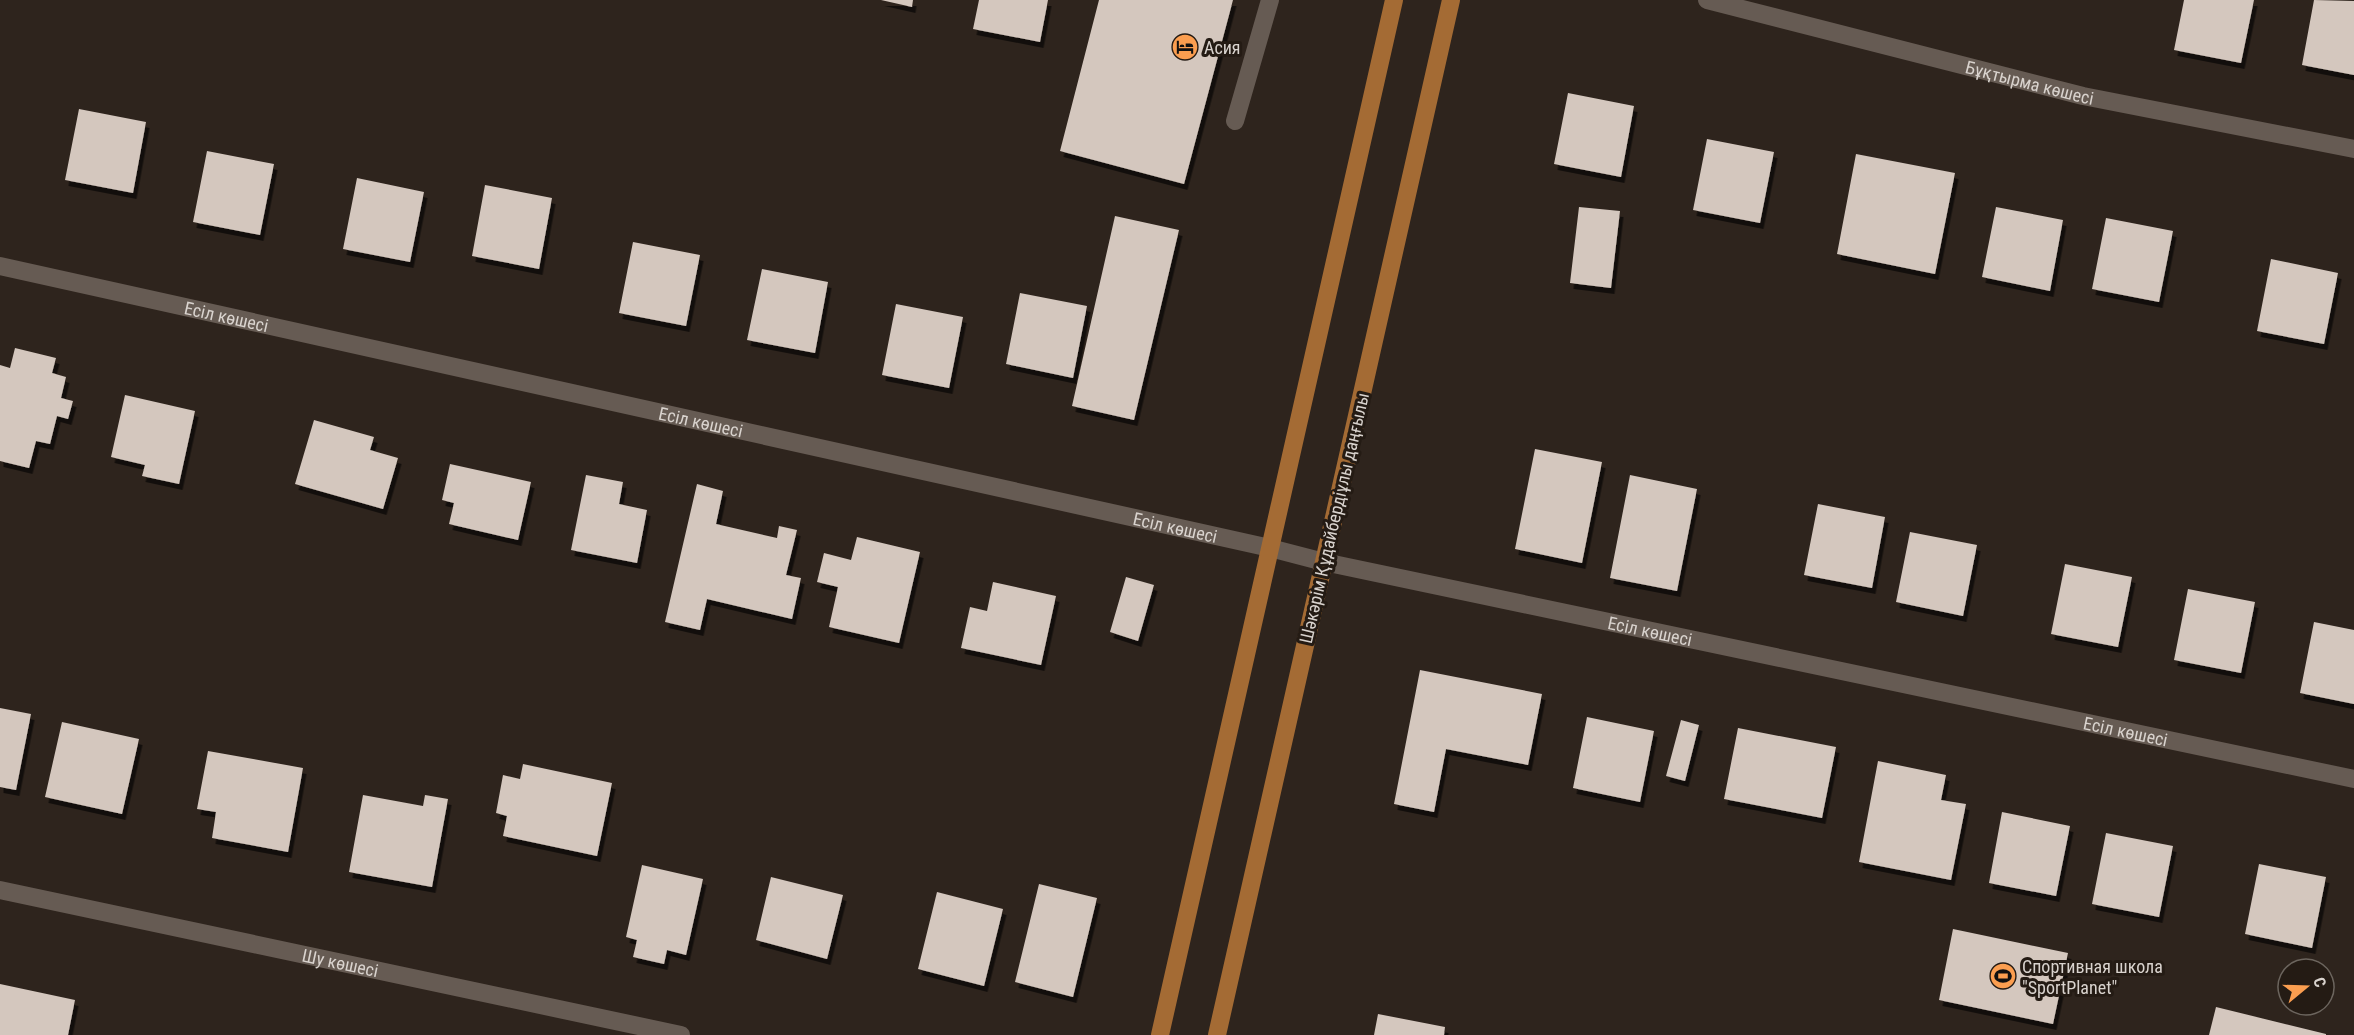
<svg xmlns="http://www.w3.org/2000/svg" width="2354" height="1035" font-family="'Roboto Condensed',sans-serif">
<style>
.building{fill:#d4c7be;filter:url(#shadow)}
.lines{fill:none;stroke-linecap:round;stroke-linejoin:round}
.minor{stroke:#665b53;stroke-width:18}
.major{stroke:#a46b34;stroke-width:18}
.labels{text-anchor:middle;dominant-baseline:central;stroke-width:6;stroke-linejoin:round;paint-order:stroke}
.poi-label{font-size:18px;fill:#d9d3ce;stroke:#241b14;text-anchor:start}
.street-label{font-size:18px;fill:#d9d3ce;stroke:#241b14}
</style>
<defs>
<filter id="shadow"><feDropShadow dx="3.5" dy="6" stdDeviation="0" flood-color="#0009"/></filter>
</defs>
<rect width="100%" height="100%" fill="#2e241d"/>
<path class="building" d="M 881,0 L 913,0 L 912,7 Z
M 979,0 L 1048,0 L 1040,42 L 973,29 Z
M 1099,0 L 1233,0 L 1184,184 L 1060,151 Z
M 2184,0 L 2254,0 L 2241,63 L 2174,50 Z
M 2314,0 L 2354,1 L 2354,75 L 2302,65 Z
M 1568,93 L 1634,106 L 1621,177 L 1554,164 Z
M 79,109 L 146,122 L 133,193 L 65,180 Z
M 1707,139 L 1774,152 L 1760,223 L 1693,210 Z
M 207,151 L 274,164 L 260,235 L 193,222 Z
M 1856,154 L 1955,173 L 1935,274 L 1837,254 Z
M 357,178 L 424,192 L 410,262 L 343,249 Z
M 485,185 L 552,198 L 539,269 L 472,256 Z
M 1579,207 L 1620,211 L 1611,288 L 1570,283 Z
M 1996,207 L 2063,220 L 2050,291 L 1982,277 Z
M 1115,216 L 1179,230 L 1134,420 L 1072,406 Z
M 2106,218 L 2173,231 L 2159,302 L 2092,289 Z
M 633,242 L 700,255 L 686,326 L 619,313 Z
M 2271,259 L 2338,273 L 2324,344 L 2257,331 Z
M 762,269 L 828,282 L 815,353 L 747,340 Z
M 1020,293 L 1087,306 L 1073,378 L 1006,364 Z
M 896,304 L 963,317 L 949,388 L 882,375 Z
M 15,348 L 56,358 L 52,373 L 66,377 L 61,398 L 73,401 L 68,419 L 57,416 L 50,444 L 36,441 L 29,468 L 0,461 L 0,365 L 10,368 Z
M 125,395 L 195,411 L 179,484 L 142,476 L 145,465 L 111,457 Z
M 314,420 L 374,437 L 370,450 L 398,458 L 383,509 L 295,484 Z
M 1535,449 L 1602,462 L 1582,563 L 1515,549 Z
M 450,464 L 531,482 L 518,540 L 449,524 L 454,503 L 442,500 Z
M 586,475 L 623,482 L 619,504 L 647,510 L 637,563 L 571,550 Z
M 1630,475 L 1697,489 L 1677,591 L 1610,578 Z
M 697,484 L 723,491 L 716,524 L 777,538 L 779,526 L 797,530 L 786,575 L 801,578 L 792,619 L 707,599 L 700,630 L 665,622 Z
M 1818,504 L 1885,517 L 1872,588 L 1804,575 Z
M 1910,532 L 1977,545 L 1963,616 L 1896,602 Z
M 857,537 L 920,552 L 899,643 L 829,627 L 838,587 L 817,582 L 824,553 L 851,560 Z
M 2065,564 L 2132,577 L 2118,647 L 2051,634 Z
M 1126,577 L 1154,585 L 1138,641 L 1110,632 Z
M 993,582 L 1056,596 L 1041,665 L 961,648 L 970,607 L 987,611 Z
M 2188,589 L 2255,602 L 2241,673 L 2174,660 Z
M 2314,622 L 2354,630 L 2354,704 L 2300,693 Z
M 1420,670 L 1542,694 L 1528,765 L 1446,749 L 1434,812 L 1394,804 Z
M 0,708 L 31,714 L 16,790 L 0,787 Z
M 1587,717 L 1654,731 L 1640,802 L 1573,788 Z
M 1681,720 L 1699,725 L 1685,781 L 1666,776 Z
M 62,722 L 139,739 L 122,814 L 45,797 Z
M 1738,728 L 1836,747 L 1822,818 L 1724,799 Z
M 208,751 L 303,768 L 288,852 L 212,838 L 216,812 L 197,809 Z
M 1878,761 L 1946,775 L 1941,800 L 1966,804 L 1951,880 L 1859,862 Z
M 523,764 L 612,783 L 597,856 L 503,836 L 507,816 L 496,813 L 503,775 L 520,779 Z
M 363,795 L 423,806 L 425,795 L 448,799 L 432,887 L 349,872 Z
M 2002,812 L 2070,826 L 2056,896 L 1989,883 Z
M 2106,833 L 2173,846 L 2159,917 L 2092,904 Z
M 2259,864 L 2326,877 L 2312,948 L 2245,934 Z
M 642,865 L 703,879 L 686,955 L 667,950 L 664,964 L 633,957 L 637,940 L 626,937 Z
M 771,877 L 843,895 L 827,959 L 756,940 Z
M 1039,884 L 1097,898 L 1073,997 L 1015,982 Z
M 937,892 L 1003,909 L 984,986 L 918,969 Z
M 1953,929 L 2068,953 L 2053,1024 L 1939,1000 Z
M 0,984 L 75,1000 L 68,1035 L 0,1035 Z
M 2216,1007 L 2326,1034 L 2326,1035 L 2209,1035 Z
M 1378,1014 L 1445,1027 L 1444,1035 L 1374,1035 Z"/>
<g class="lines">
<g class="minor">
<path id="s1" d="M 1707,0 L 2083,96 L 2354,149"/>
<path d="M 1235,121 L 1270,0"/>
<path id="s2" d="M 0,266 L 1270,548 L 1324,562 L 2354,779"/>
<path id="s3" d="M 0,890 L 681,1035"/>
</g>
<path class="major" d="M 1160,1035 L 1394,0
M 1217,1035 L 1451,0"/>
</g>
<defs>
<symbol id="hotel-disc" viewBox="-11 -11 22 22"><circle r="9.5" fill="#fb9e50" stroke="#241b14"/><path d="M-6-4.5h1.5V1H6V5H4.5V3h-9V5H-6ZM-4 0a1.8 1.8 0 1 1 3.6 0ZM.5 0V-2.5h3Q6-2.5 6 0Z" fill="#111"/></symbol>
<symbol id="stadium-disc" viewBox="-11 -11 22 22"><circle r="9.5" fill="#fb9e50" stroke="#241b14"/><path d="M0-5a6.5 5 0 1 0 0 10a6.5 5 0 1 0 0-10ZM-3.5-1.8h7v3.6h-7Z" fill="#111"/></symbol>
</defs>
<g fill-rule="evenodd">
<use href="#hotel-disc" x="1170" y="32" width="30" height="30"/>
<use href="#stadium-disc" x="1988" y="961" width="30" height="30"/>
</g>
<g class="labels">
<g class="poi-label">
<text x="1204" y="47">Асия</text>
<text x="2022" y="966">Спортивная школа<tspan x="2022" dy="21">"SportPlanet"</tspan></text>
</g>
<g class="street-label">
<text stroke="none"><textPath href="#s1" startOffset="333">Бұқтырма көшесі</textPath></text>
<text stroke="none"><textPath href="#s2" startOffset="232">Есіл көшесі</textPath></text>
<text stroke="none"><textPath href="#s2" startOffset="718">Есіл көшесі</textPath></text>
<text transform="translate(1334 518) rotate(-77)">Шәкәрім Құдайбердіұлы даңғылы</text>
<text stroke="none"><textPath href="#s2" startOffset="1204">Есіл көшесі</textPath></text>
<text stroke="none"><textPath href="#s2" startOffset="1690">Есіл көшесі</textPath></text>
<text stroke="none"><textPath href="#s2" startOffset="2176">Есіл көшесі</textPath></text>
<text stroke="none"><textPath href="#s3" startOffset="348">Шу көшесі</textPath></text>
</g>
</g>
<g transform="translate(2306 987) rotate(71)"><circle r="28" fill="#241b14" stroke="#6c655e" stroke-width="1.5"/>
<path d="M0-4.5L10 22L0 15L-10 22Z" fill="#fb9e50"/>
<text y="-9" font-size="16" font-weight="bold" text-anchor="middle" fill="#d9d3ce">С</text>
</g>
</svg>
